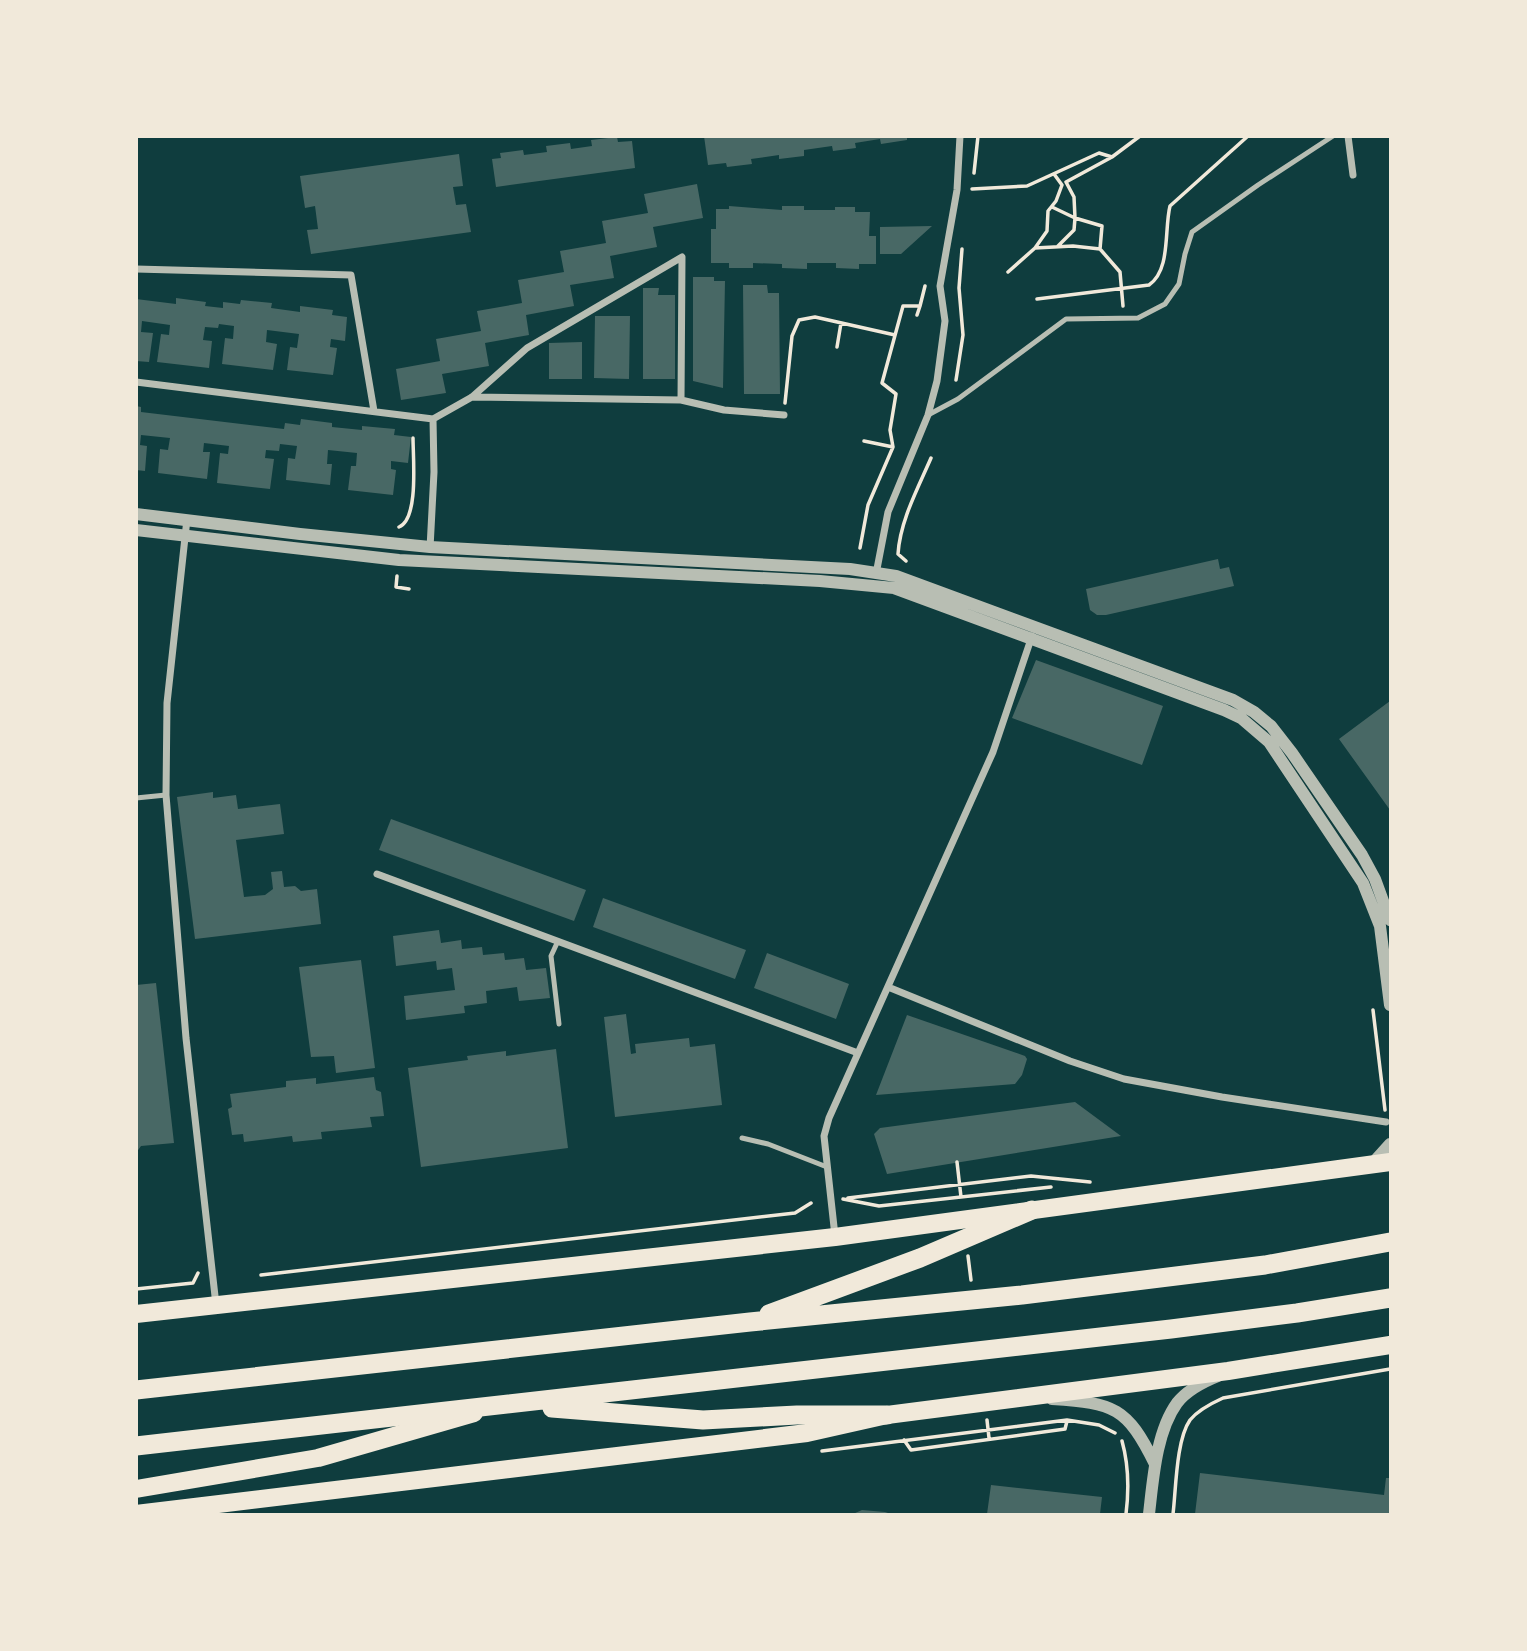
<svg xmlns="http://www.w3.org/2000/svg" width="1527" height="1651" font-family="'PT Sans Narrow',sans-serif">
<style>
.building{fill:#486865}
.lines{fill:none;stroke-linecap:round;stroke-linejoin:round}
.path{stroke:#f1e9da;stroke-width:3.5}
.service{stroke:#b8beb3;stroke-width:5}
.minor{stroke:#b8beb3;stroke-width:7}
.tertiary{stroke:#b8beb3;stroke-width:12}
.primary{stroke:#f1e9da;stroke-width:18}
.trunk{stroke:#f1e9da;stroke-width:19}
</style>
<rect width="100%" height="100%" fill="#0f3d3e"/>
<path class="building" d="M 704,136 L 907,136 L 907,140 L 881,144 L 880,139 L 855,143 L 856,148 L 833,151 L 832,146 L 804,150 L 804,156 L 779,159 L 779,155 L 751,159 L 752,164 L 727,167 L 726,163 L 708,165 Z
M 617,137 L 618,142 L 632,141 L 635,168 L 496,187 L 492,159 L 501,158 L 500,153 L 523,150 L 524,155 L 547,152 L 546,146 L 570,143 L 571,149 L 592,146 L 591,140 Z
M 459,154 L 463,186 L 453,187 L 456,205 L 466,204 L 471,232 L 311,254 L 307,230 L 318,229 L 315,206 L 305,208 L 300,176 Z
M 697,184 L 703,218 L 653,227 L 657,247 L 610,256 L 614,278 L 570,285 L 574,306 L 526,315 L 529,335 L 485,343 L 489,366 L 442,374 L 446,393 L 401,400 L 396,369 L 440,361 L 436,339 L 481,331 L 477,311 L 522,303 L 518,280 L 564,272 L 560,251 L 606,243 L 602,221 L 648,213 L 644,194 Z
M 729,206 L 782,210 L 782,206 L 804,206 L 804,210 L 835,210 L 835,207 L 855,207 L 855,212 L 870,212 L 869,236 L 876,236 L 876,264 L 859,264 L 859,269 L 836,268 L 836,263 L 807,263 L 807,269 L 782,268 L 782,264 L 753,263 L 753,268 L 729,268 L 729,263 L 711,263 L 711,229 L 716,229 L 716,209 L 729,209 Z
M 932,226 L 901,254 L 880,254 L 880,227 Z
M 693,277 L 714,277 L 714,281 L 725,281 L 723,388 L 693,381 Z
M 743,285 L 767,285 L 768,293 L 779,293 L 780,394 L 744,394 Z
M 643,288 L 659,288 L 658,295 L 675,295 L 675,379 L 643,379 Z
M 176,298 L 206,302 L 205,306 L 223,308 L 223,302 L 240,304 L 241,300 L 272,303 L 271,308 L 300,312 L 300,306 L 333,310 L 332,315 L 347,317 L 345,341 L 331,339 L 330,347 L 337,348 L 333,375 L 287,370 L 290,347 L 297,348 L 299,334 L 267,330 L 266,342 L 277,344 L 273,370 L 222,364 L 225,338 L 233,339 L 234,326 L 219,324 L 218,328 L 205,327 L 203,340 L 212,341 L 209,368 L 157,362 L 161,334 L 169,335 L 170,325 L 142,321 L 141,332 L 153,333 L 149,362 L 136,361 L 136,299 L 176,304 Z
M 595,316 L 630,316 L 629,379 L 594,378 Z
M 582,342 L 582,379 L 549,379 L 549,343 Z
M 136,406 L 141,407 L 141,412 L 284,429 L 285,423 L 300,425 L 301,419 L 332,423 L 332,427 L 362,430 L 362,426 L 395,429 L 394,435 L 411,437 L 408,463 L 391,461 L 391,469 L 396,470 L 393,495 L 348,490 L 351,466 L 356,466 L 357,453 L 328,450 L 327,464 L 332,464 L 330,485 L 286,480 L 288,458 L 295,459 L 297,446 L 280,444 L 279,451 L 266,450 L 265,458 L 274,459 L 270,489 L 217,483 L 220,453 L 228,454 L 229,446 L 204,443 L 203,452 L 210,452 L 207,479 L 158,473 L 160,449 L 168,450 L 170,438 L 141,435 L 140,445 L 147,446 L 145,471 L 136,470 Z
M 1218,559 L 1220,569 L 1229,567 L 1234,586 L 1106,615 L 1097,615 L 1090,610 L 1086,589 Z
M 1036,660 L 1163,706 L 1142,765 L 1012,718 Z
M 1390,701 L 1390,810 L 1339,739 Z
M 213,792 L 213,798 L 236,795 L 238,809 L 280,804 L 284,834 L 236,840 L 244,897 L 265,895 L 273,889 L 271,872 L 282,871 L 284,887 L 295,886 L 301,891 L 317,889 L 321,924 L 195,939 L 177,797 Z
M 391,819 L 586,890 L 574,921 L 379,850 Z
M 603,898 L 746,950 L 735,979 L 593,927 Z
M 439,930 L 441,943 L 461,940 L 462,949 L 482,947 L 483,955 L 504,953 L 505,960 L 524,958 L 526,970 L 546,968 L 550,998 L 519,1001 L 517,987 L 486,991 L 487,1003 L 464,1006 L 465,1013 L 406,1020 L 404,996 L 455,990 L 452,968 L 437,970 L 436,961 L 396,966 L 393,936 Z
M 767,953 L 849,984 L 836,1019 L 754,988 Z
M 361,960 L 375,1068 L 336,1073 L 334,1056 L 311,1057 L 299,967 Z
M 156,983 L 174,1143 L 141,1146 L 136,1153 L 136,985 Z
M 626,1014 L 631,1054 L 636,1053 L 635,1044 L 689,1038 L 690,1047 L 715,1044 L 722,1105 L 615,1117 L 604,1017 Z
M 907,1015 L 1025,1056 L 1027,1059 L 1022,1075 L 1015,1084 L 876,1095 Z
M 556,1049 L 568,1148 L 421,1167 L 408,1068 L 468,1060 L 467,1056 L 506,1051 L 506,1056 Z
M 374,1077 L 376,1090 L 381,1092 L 384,1116 L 370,1117 L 372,1127 L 321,1132 L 322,1139 L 293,1142 L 292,1136 L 244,1142 L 243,1134 L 232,1135 L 228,1109 L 232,1107 L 230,1094 L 286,1087 L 286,1081 L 316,1078 L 316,1084 Z
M 1075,1102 L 1121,1136 L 887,1174 L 874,1134 L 880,1128 Z
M 1200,1473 L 1384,1495 L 1386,1478 L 1390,1478 L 1390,1514 L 1195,1514 Z
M 991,1485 L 1102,1497 L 1100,1514 L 987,1514 Z
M 862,1510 L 885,1512 L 891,1514 L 853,1514 Z"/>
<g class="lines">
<path class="path" d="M 974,173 L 978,136
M 1066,182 L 1074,197 L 1075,218 L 1102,226 L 1100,249
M 1066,182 L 1112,157
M 972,189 L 1027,186 L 1099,153 L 1112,157 L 1140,136
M 1052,207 L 1075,218 L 1074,230 L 1058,246
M 1035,248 L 1047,231 L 1048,211 L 1056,201 L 1062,185 L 1054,174
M 1008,272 L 1035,248 L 1073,246 L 1100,249 L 1120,272 L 1123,306
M 1037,299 L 1149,285 C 1171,270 1164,230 1170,206 L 1248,136
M 917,315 L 920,306
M 837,347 L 841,323
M 956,380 L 963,335 L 959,288 L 962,249
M 785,403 L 792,336 L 799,320 L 815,317 L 895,335
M 864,441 L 893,447
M 399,527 C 419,519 413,458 413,438
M 860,548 L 868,505 L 893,447 L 890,430 L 896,394 L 882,383 L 903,306 L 920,306 L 925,286
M 906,561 L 898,554 C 900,521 918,488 931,458
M 397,576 L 396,587 L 409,589
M 1373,1010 L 1385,1110
M 957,1162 L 961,1197
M 848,1198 L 1031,1176 L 1090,1182
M 843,1199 L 879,1206 L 1051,1187
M 968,1256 L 971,1280
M 261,1275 L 795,1213 L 811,1203
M 136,1289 L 193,1283 L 198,1273
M 987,1420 L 989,1438
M 904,1440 L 911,1450 L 1065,1429 L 1067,1421
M 1122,1441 C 1129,1466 1129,1490 1126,1514
M 822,1451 L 1067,1420 L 1099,1425 L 1115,1433
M 1173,1514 C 1176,1490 1176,1440 1190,1420 C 1198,1410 1212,1403 1223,1398 L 1390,1369"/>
<path class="service" d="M 928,415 L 958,399 L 1066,319 L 1138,318 L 1165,304 L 1179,284 L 1185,254 L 1192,232 L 1258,185 L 1333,136
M 136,798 L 166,795
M 558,941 L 551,956 L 559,1024
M 742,1138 L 768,1144 L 827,1167"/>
<path class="minor" d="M 1348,136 L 1353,175
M 136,269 L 351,275 L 374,411
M 136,382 L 433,419 L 472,397 L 527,348 L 682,257 L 681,400 L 472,397
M 681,400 L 724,410 L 784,415
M 187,519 L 167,703 L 166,795 L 186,1038 L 216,1305
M 430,548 L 434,472 L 433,419
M 876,574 L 888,512 L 928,415 L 937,381 L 945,321 L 940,286 L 957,190 L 960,136
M 377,874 L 858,1053
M 888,987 L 1070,1061 L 1124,1079 L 1222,1097 L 1386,1122
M 835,1236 L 824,1136 L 829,1118 L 993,752 L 1032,636"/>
<path class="tertiary" d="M 136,514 L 300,534 L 430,547 L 850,569 L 896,576 L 1233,700 L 1254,712 L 1271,726 L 1292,753 L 1362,855 L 1375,879 L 1390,920
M 136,530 L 399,560 L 820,581 L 894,588 L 1224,710 L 1241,718 L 1269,742 L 1363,883 L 1380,926 L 1390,1005
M 1372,1164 L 1390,1144
M 1052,1399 C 1114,1403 1127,1407 1155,1464
M 1149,1514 C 1153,1480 1156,1432 1177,1403 C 1187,1390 1203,1382 1218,1376"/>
<path class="primary" d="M 136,1314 L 835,1237 L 1390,1162
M 136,1489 L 318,1458 L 474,1413
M 136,1514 L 807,1433 L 887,1415 L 1228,1371 L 1390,1345"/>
<path class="trunk" d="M 769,1314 L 920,1258 L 1032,1210
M 136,1390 L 750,1322 L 1022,1295 L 1265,1265 L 1390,1242
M 552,1408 L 703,1420 L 797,1415 L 887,1415
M 136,1446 L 1171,1329 L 1297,1313 L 1390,1298"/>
</g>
<rect width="1527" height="1651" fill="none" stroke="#f1e9da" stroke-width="276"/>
</svg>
